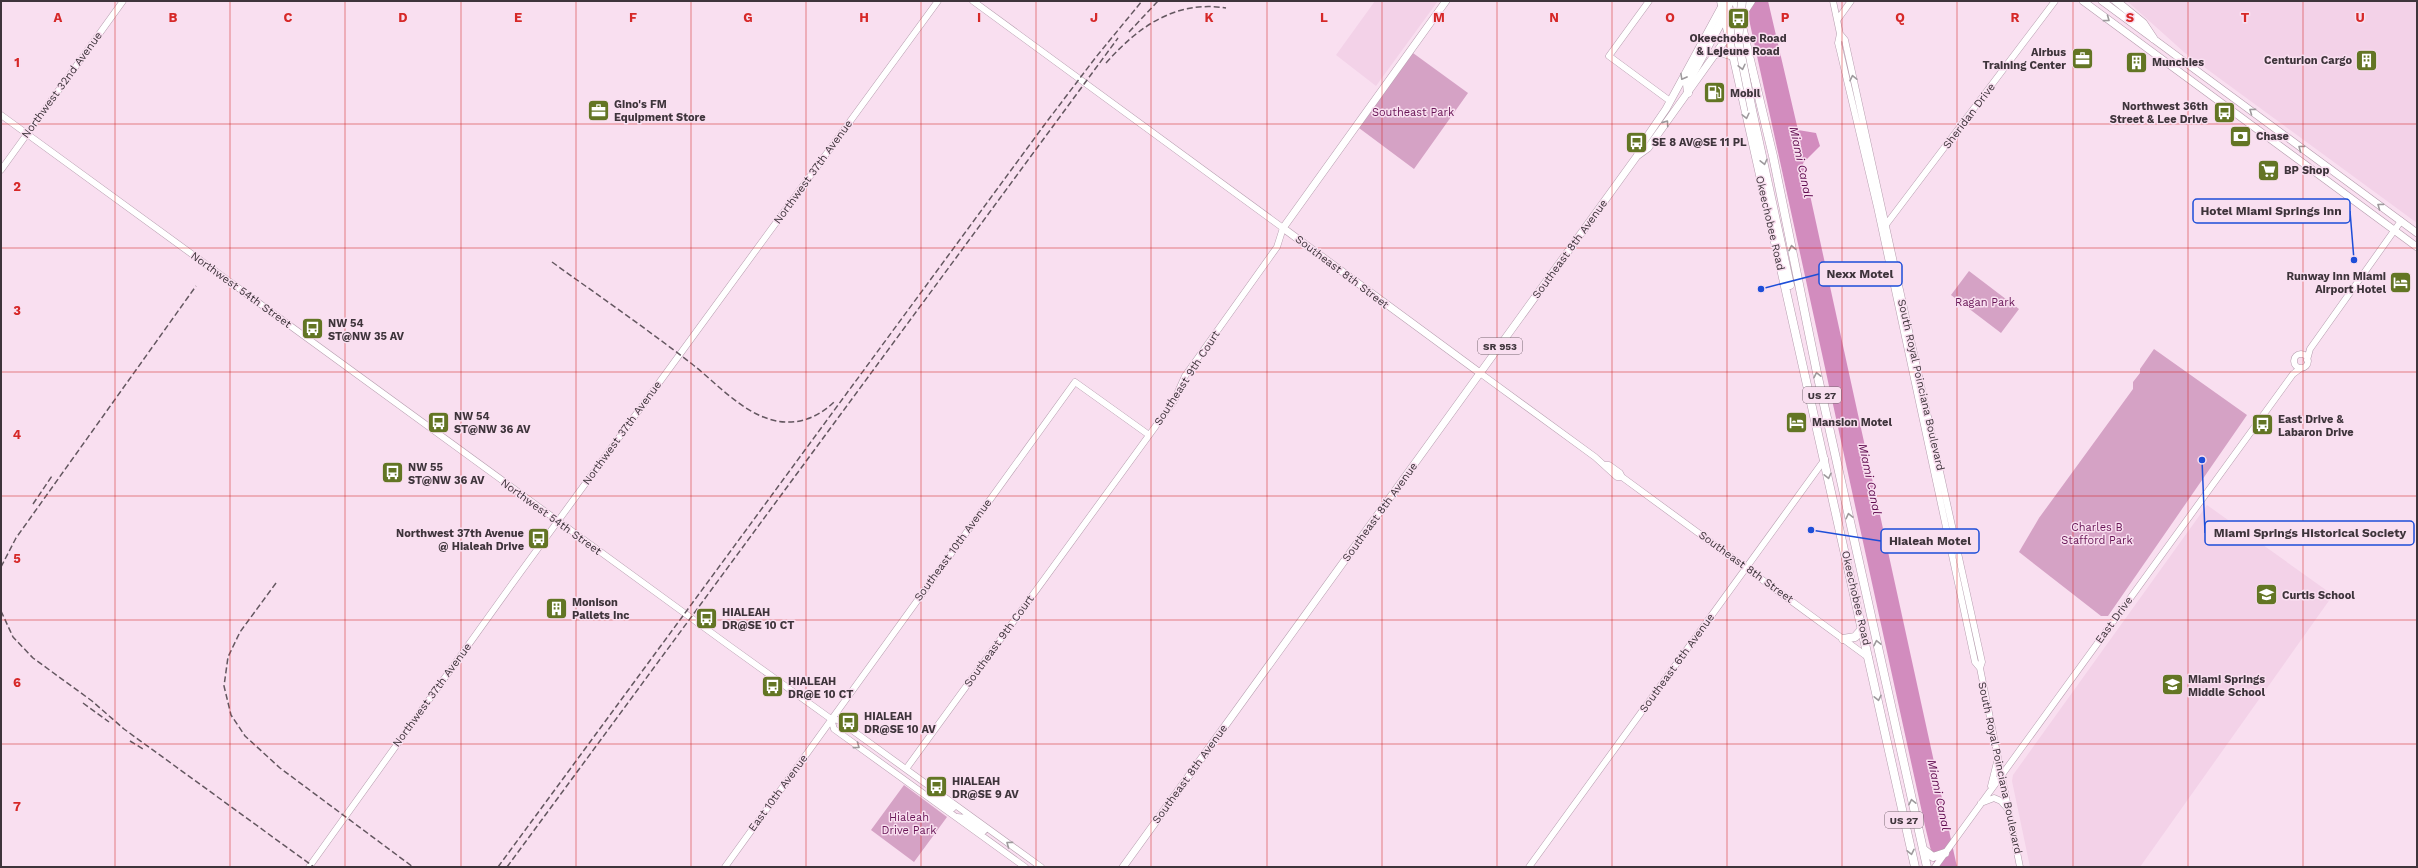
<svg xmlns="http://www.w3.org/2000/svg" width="2418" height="868" font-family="'Work Sans',sans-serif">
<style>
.built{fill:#f3d2e8}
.green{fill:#d5a2c5}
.water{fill:#d28cbe}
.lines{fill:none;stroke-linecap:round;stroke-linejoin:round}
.secondary-casing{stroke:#b69dae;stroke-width:7}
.primary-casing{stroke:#b69dae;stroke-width:8}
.highway-casing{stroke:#b69dae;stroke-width:9}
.secondary{stroke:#fff;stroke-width:6}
.primary{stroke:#fff;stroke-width:7}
.highway{stroke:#fff;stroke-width:8}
.rail{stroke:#645760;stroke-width:1.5;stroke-dasharray:6 3;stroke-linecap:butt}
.highway-bridge-casing{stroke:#b69dae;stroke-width:9;stroke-linecap:butt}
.highway-bridge{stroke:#fff;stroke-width:8}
.oneway{stroke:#9e9a9d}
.grid{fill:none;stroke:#d62828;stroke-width:1;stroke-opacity:0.55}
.labels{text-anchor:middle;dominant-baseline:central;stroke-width:3;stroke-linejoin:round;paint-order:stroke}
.shield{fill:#f9dff0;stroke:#766771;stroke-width:1}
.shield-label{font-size:10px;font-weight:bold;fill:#3e343b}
.poi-label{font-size:11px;font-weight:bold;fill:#3e343b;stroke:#f9dff0;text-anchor:start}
.street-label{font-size:11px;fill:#3e343b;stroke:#f9dff0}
.park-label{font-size:11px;fill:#681556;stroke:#f9dff0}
.water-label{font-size:12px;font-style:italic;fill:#5f0a4e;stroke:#f9dff0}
.grid-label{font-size:13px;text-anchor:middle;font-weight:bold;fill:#d62828;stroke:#f9dff0;stroke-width:3;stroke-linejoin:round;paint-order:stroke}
.leader{fill:none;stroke:#1d4ed8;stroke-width:1.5}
.callout-dot{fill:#1d4ed8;stroke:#f9dff0;stroke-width:1.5}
.callout{fill:#f9dff0;stroke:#1d4ed8;stroke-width:1.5}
.callout-label{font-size:12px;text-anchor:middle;font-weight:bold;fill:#3e343b}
</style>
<rect width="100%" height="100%" fill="#f9dff0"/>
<path class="built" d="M 1375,1 L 1438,1 L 1376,86 L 1336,55 Z
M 2127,1 L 2417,1 L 2417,223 L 2185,53 Z
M 2207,505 L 2333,595 L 2140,867 L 2030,867 L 2012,781 L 2013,775 Z"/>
<path class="green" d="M 1413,53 L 1468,93 L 1414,169 L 1359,128 Z
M 1969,271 L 2019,309 L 2001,333 L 1951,295 Z
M 2154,349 L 2247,415 L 2108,616 L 2101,616 L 2019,552 L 2039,518 L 2133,389 L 2133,382 L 2140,373 L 2140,369 Z
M 904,785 L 947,817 L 914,862 L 871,830 Z"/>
<path class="water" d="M 1745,1 L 1768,1 L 1798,130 L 1816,133 L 1820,146 L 1803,163 L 1957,867 L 1935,867 L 1925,826 Z"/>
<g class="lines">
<defs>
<path id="secondary" d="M 1649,1 L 1609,56 L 1670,101
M 1833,1 L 1840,34 L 1838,43 L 1840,51 L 1877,207 L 1975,662 L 1980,668 L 2020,867
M 1838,19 L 1851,1
M 1840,34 L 1845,40 L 1982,662 L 1980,668
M 1,115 L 731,647 L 831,719 L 838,720 L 1041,867
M 1,170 L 123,1
M 1885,226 L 2055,1
M2294 361a7 7 0 1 1 14 0a7 7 0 1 1-14 0Z
M 2307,360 L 2310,349 L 2401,221
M 1480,373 L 1595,457 L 1617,477 L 1622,477
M 1605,465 L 1609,465 L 1620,473 L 1622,477 L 1869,658
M 831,719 L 834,729 L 1025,867
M 906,769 L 1174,401 L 1185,376 L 1277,247 L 1283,228 L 973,1
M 1991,786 L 1997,762
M 935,795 L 953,808
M 1981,803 L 1994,798 L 2001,801 L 2007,808
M 957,817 L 967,818 L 984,831
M 309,867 L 520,573 L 938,1
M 725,867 L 1075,382 L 1149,435
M 1529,867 L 1825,459
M 1935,867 L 2293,374 L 2301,368"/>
<path id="primary" d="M 1446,1 L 1283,228 L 1480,373
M 2083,1 L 2417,247
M 2102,1 L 2417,233
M 1637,156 L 1648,148 L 1728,36
M 1123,867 L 1637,156 L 1642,144 L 1666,109 L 1722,6"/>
<path id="highway" d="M 1721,1 L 1915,867
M 1736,1 L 1773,156 L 1817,373 L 1927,867
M 2116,1 L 2143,23 L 2153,38
M 1728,36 L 1751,1
M 1715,54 L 1723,53 L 1733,56
M 1688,93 L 1687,84 L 1724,17 L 1730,1
M 1752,110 L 1790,285
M 1843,639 L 1855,637 L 1862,629
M 1923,849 L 1933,857 L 1945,853"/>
</defs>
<use href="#secondary" class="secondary-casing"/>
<use href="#primary" class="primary-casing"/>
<use href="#highway" class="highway-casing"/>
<use href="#secondary" class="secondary"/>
<use href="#primary" class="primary"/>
<use href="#highway" class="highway"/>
<path class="rail" d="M 1129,32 L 1158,1
M 1106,63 C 1138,27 1175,0 1226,8
M 552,262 C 599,296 647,329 692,364 C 716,383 740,410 769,419 C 794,427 817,419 835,401
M 33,504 L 52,476
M 1,567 L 16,538 L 196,286
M 276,583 L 240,632 L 228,657 L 224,686 L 231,715 L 245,736 L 280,768 L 413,867
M 1,611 L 13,637 L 33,658 L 92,701 L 124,729 L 314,867
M 83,703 L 109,722
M 130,741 L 143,749
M 498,867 L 1045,124 L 1096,57 L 1142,1
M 507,867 L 1118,38"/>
<defs>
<path id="highway-bridge" d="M 1742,1 L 1738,40 L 1752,110"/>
</defs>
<use href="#highway-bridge" class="highway-bridge-casing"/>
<use href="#highway-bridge" class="highway-bridge"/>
</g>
<defs><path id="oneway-chevron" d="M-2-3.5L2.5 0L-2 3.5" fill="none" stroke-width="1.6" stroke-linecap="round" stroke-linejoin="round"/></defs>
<g class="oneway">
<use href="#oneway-chevron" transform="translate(2107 19) rotate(36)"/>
<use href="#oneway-chevron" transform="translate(1742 67) rotate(77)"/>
<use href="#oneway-chevron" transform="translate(1683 77) rotate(119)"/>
<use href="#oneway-chevron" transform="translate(1853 78) rotate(-102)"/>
<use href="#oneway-chevron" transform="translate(2252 111) rotate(-144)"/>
<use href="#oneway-chevron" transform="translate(1746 116) rotate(77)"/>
<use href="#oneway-chevron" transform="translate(1666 123) rotate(-55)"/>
<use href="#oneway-chevron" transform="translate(2301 148) rotate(-143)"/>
<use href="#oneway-chevron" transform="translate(1764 162) rotate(77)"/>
<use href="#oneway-chevron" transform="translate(2380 206) rotate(-144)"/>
<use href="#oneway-chevron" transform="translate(1792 248) rotate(-101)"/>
<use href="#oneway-chevron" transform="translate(1817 375) rotate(-102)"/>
<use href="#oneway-chevron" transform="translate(1828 476) rotate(77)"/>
<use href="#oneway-chevron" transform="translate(1849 516) rotate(-103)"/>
<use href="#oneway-chevron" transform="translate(1877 643) rotate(-102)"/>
<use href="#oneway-chevron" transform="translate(1878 698) rotate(78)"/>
<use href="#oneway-chevron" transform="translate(857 746) rotate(36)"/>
<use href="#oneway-chevron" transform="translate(1912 802) rotate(-102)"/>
<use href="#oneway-chevron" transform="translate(1009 844) rotate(-144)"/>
<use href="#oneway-chevron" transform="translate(1911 852) rotate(78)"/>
</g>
<path class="grid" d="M 115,1 L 115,867M 230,1 L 230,867M 345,1 L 345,867M 461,1 L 461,867M 576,1 L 576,867M 691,1 L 691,867M 806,1 L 806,867M 921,1 L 921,867M 1036,1 L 1036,867M 1151,1 L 1151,867M 1267,1 L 1267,867M 1382,1 L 1382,867M 1497,1 L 1497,867M 1612,1 L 1612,867M 1727,1 L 1727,867M 1842,1 L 1842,867M 1957,1 L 1957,867M 2073,1 L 2073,867M 2188,1 L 2188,867M 2303,1 L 2303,867M 1,124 L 2417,124M 1,248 L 2417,248M 1,372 L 2417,372M 1,496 L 2417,496M 1,620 L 2417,620M 1,744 L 2417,744"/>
<defs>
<symbol id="bus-square" viewBox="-11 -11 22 22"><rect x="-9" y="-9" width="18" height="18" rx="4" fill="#637524" stroke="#f9dff0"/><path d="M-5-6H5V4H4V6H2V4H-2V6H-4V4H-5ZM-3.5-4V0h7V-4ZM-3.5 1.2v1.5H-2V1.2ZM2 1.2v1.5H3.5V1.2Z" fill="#fff"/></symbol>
<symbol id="office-square" viewBox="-11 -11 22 22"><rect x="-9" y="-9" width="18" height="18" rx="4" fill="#637524" stroke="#f9dff0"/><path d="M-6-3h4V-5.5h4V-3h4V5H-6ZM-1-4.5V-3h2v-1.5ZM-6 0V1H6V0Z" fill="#fff"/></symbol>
<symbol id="building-square" viewBox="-11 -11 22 22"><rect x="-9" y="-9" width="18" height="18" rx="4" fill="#637524" stroke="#f9dff0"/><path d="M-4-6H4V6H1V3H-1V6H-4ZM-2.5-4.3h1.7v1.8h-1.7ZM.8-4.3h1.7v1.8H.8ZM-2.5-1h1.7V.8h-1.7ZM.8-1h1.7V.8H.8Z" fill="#fff"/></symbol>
<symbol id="fuel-square" viewBox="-11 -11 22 22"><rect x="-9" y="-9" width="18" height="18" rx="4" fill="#637524" stroke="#f9dff0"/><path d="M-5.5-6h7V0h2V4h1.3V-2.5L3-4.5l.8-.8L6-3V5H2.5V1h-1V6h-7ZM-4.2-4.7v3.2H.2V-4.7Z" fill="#fff"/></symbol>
<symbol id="bank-square" viewBox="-11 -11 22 22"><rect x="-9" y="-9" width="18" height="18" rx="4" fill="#637524" stroke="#f9dff0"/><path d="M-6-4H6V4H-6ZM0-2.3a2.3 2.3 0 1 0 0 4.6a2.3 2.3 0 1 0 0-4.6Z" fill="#fff"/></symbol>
<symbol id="supermarket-square" viewBox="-11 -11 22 22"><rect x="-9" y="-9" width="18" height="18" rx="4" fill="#637524" stroke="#f9dff0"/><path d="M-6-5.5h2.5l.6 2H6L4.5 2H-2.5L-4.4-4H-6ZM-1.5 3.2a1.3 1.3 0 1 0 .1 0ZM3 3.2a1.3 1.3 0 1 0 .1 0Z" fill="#fff"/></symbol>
<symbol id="hotel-square" viewBox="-11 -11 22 22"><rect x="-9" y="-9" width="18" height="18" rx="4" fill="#637524" stroke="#f9dff0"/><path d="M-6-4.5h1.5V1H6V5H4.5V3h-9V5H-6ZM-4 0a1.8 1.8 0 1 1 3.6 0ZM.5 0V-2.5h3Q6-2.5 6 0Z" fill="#fff"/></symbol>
<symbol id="school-square" viewBox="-11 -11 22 22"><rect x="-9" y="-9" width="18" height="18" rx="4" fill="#637524" stroke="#f9dff0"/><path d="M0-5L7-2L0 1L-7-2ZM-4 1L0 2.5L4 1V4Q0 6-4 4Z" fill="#fff"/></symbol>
</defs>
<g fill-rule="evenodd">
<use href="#bus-square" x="1726" y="6" width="25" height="25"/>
<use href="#office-square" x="2070" y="46" width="25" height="25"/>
<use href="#building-square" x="2354" y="48" width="25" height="25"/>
<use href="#building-square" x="2124" y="50" width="25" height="25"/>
<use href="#fuel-square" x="1702" y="80" width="25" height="25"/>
<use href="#office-square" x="586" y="98" width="25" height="25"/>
<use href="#bus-square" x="2212" y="100" width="25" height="25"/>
<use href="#bank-square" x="2228" y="124" width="25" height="25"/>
<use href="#bus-square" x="1624" y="130" width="25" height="25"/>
<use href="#supermarket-square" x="2256" y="158" width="25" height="25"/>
<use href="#hotel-square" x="2388" y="270" width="25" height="25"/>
<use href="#bus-square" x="300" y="316" width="25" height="25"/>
<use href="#bus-square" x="426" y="410" width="25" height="25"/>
<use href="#hotel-square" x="1784" y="410" width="25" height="25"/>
<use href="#bus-square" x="2250" y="412" width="25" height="25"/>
<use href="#bus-square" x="380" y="460" width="25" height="25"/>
<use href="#bus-square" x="526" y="526" width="25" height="25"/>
<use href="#school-square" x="2254" y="582" width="25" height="25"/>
<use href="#building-square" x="544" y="596" width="25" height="25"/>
<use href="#bus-square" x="694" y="606" width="25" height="25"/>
<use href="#school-square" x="2160" y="672" width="25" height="25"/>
<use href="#bus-square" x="760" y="674" width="25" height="25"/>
<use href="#bus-square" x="836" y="710" width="25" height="25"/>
<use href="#bus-square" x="924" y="774" width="25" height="25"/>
</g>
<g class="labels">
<g class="shield">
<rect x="1478" y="338" width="44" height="16" rx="3"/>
<rect x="1803" y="387" width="38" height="16" rx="3"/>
<rect x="1885" y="812" width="38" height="16" rx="3"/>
</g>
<g class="shield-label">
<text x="1500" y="346">SR 953</text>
<text x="1822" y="395">US 27</text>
<text x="1904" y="820">US 27</text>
</g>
<g class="poi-label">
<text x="1738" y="38" text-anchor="middle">Okeechobee Road<tspan x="1738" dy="13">&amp; Lejeune Road</tspan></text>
<text x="2066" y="52" text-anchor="end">Airbus<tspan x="2066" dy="13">Training Center</tspan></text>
<text x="2352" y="60" text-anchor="end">Centurion Cargo</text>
<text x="2152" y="62">Munchies</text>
<text x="1730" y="93">Mobil</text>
<text x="614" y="104">Gino's FM<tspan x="614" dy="13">Equipment Store</tspan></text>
<text x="2208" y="106" text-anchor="end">Northwest 36th<tspan x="2208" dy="13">Street &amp; Lee Drive</tspan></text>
<text x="2256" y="136">Chase</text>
<text x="1652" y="142">SE 8 AV@SE 11 PL</text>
<text x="2284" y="170">BP Shop</text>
<text x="2386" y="276" text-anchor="end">Runway Inn Miami<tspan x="2386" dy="13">Airport Hotel</tspan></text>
<text x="328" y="323">NW 54<tspan x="328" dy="13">ST@NW 35 AV</tspan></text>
<text x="454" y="416">NW 54<tspan x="454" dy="13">ST@NW 36 AV</tspan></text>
<text x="2278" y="419">East Drive &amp;<tspan x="2278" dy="13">Labaron Drive</tspan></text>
<text x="1812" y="422">Mansion Motel</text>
<text x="408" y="467">NW 55<tspan x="408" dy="13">ST@NW 36 AV</tspan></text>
<text x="524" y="533" text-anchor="end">Northwest 37th Avenue<tspan x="524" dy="13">@ Hialeah Drive</tspan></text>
<text x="2282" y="595">Curtis School</text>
<text x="572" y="602">Monison<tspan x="572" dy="13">Pallets Inc</tspan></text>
<text x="722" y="612">HIALEAH<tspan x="722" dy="13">DR@SE 10 CT</tspan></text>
<text x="2188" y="679">Miami Springs<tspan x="2188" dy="13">Middle School</tspan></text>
<text x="788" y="681">HIALEAH<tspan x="788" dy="13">DR@E 10 CT</tspan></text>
<text x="864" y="716">HIALEAH<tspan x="864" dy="13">DR@SE 10 AV</tspan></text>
<text x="952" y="781">HIALEAH<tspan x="952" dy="13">DR@SE 9 AV</tspan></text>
</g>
<g class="street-label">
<text transform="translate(62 85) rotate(-54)">Northwest 32nd Avenue</text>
<text transform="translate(1969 116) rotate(-53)">Sheridan Drive</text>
<text transform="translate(813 172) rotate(-54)">Northwest 37th Avenue</text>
<text transform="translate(1770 223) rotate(77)">Okeechobee Road</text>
<text transform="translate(1570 249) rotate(-54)">Southeast 8th Avenue</text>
<text transform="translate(1342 272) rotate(37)">Southeast 8th Street</text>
<text transform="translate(241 290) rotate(36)">Northwest 54th Street</text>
<text transform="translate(1187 378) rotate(-57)">Southeast 9th Court</text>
<text transform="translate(1921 385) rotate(77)">South Royal Poinciana Boulevard</text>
<text transform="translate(622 433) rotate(-54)">Northwest 37th Avenue</text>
<text transform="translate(1380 512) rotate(-54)">Southeast 8th Avenue</text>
<text transform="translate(551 517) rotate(36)">Northwest 54th Street</text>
<text transform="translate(953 550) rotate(-54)">Southeast 10th Avenue</text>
<text transform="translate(1746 567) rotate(36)">Southeast 8th Street</text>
<text transform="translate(1856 598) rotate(77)">Okeechobee Road</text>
<text transform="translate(2114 620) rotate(-54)">East Drive</text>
<text transform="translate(999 641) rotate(-54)">Southeast 9th Court</text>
<text transform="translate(1677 663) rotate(-54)">Southeast 6th Avenue</text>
<text transform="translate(432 695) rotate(-54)">Northwest 37th Avenue</text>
<text transform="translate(2000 768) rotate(78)">South Royal Poinciana Boulevard</text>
<text transform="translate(1190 774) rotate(-54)">Southeast 8th Avenue</text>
<text transform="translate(778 793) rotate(-54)">East 10th Avenue</text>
</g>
<g class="park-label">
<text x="1413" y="112">Southeast Park</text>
<text x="1985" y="302">Ragan Park</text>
<text x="2097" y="527">Charles B<tspan x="2097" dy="13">Stafford Park</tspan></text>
<text x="909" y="817">Hialeah<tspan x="909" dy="13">Drive Park</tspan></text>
</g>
<g class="water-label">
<text transform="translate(1801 162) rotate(78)">Miami Canal</text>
<text transform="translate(1870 479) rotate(78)">Miami Canal</text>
<text transform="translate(1939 795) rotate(78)">Miami Canal</text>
</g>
</g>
<g class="grid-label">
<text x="58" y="22">A</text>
<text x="173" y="22">B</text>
<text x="288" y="22">C</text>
<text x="403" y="22">D</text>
<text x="518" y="22">E</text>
<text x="633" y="22">F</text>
<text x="748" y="22">G</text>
<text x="864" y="22">H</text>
<text x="979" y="22">I</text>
<text x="1094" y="22">J</text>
<text x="1209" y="22">K</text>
<text x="1324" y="22">L</text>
<text x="1439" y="22">M</text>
<text x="1554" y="22">N</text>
<text x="1670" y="22">O</text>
<text x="1785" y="22">P</text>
<text x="1900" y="22">Q</text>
<text x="2015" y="22">R</text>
<text x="2130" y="22">S</text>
<text x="2245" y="22">T</text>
<text x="2360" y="22">U</text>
<text x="17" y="67">1</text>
<text x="17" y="191">2</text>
<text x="17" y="315">3</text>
<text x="17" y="439">4</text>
<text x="17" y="563">5</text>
<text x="17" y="687">6</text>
<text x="17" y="811">7</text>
</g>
<path class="leader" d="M2354 260L2350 211M1761 289L1819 274M2202 460L2205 533M1811 530L1881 541"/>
<g class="callout-dot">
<circle cx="2354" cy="260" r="4"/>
<circle cx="1761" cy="289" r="4"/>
<circle cx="2202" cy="460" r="4"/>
<circle cx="1811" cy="530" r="4"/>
</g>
<g class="callout">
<rect x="2193" y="199" width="157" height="24" rx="4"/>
<rect x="1819" y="262" width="83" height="24" rx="4"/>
<rect x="2205" y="521" width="209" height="24" rx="4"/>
<rect x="1881" y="529" width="98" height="24" rx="4"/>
</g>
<g class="callout-label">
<text x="2271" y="215">Hotel Miami Springs inn</text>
<text x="1860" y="278">Nexx Motel</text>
<text x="2310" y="537">Miami Springs Historical Society</text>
<text x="1930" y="545">Hialeah Motel</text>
</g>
<rect width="2418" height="868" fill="none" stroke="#3e343b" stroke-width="4"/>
</svg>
